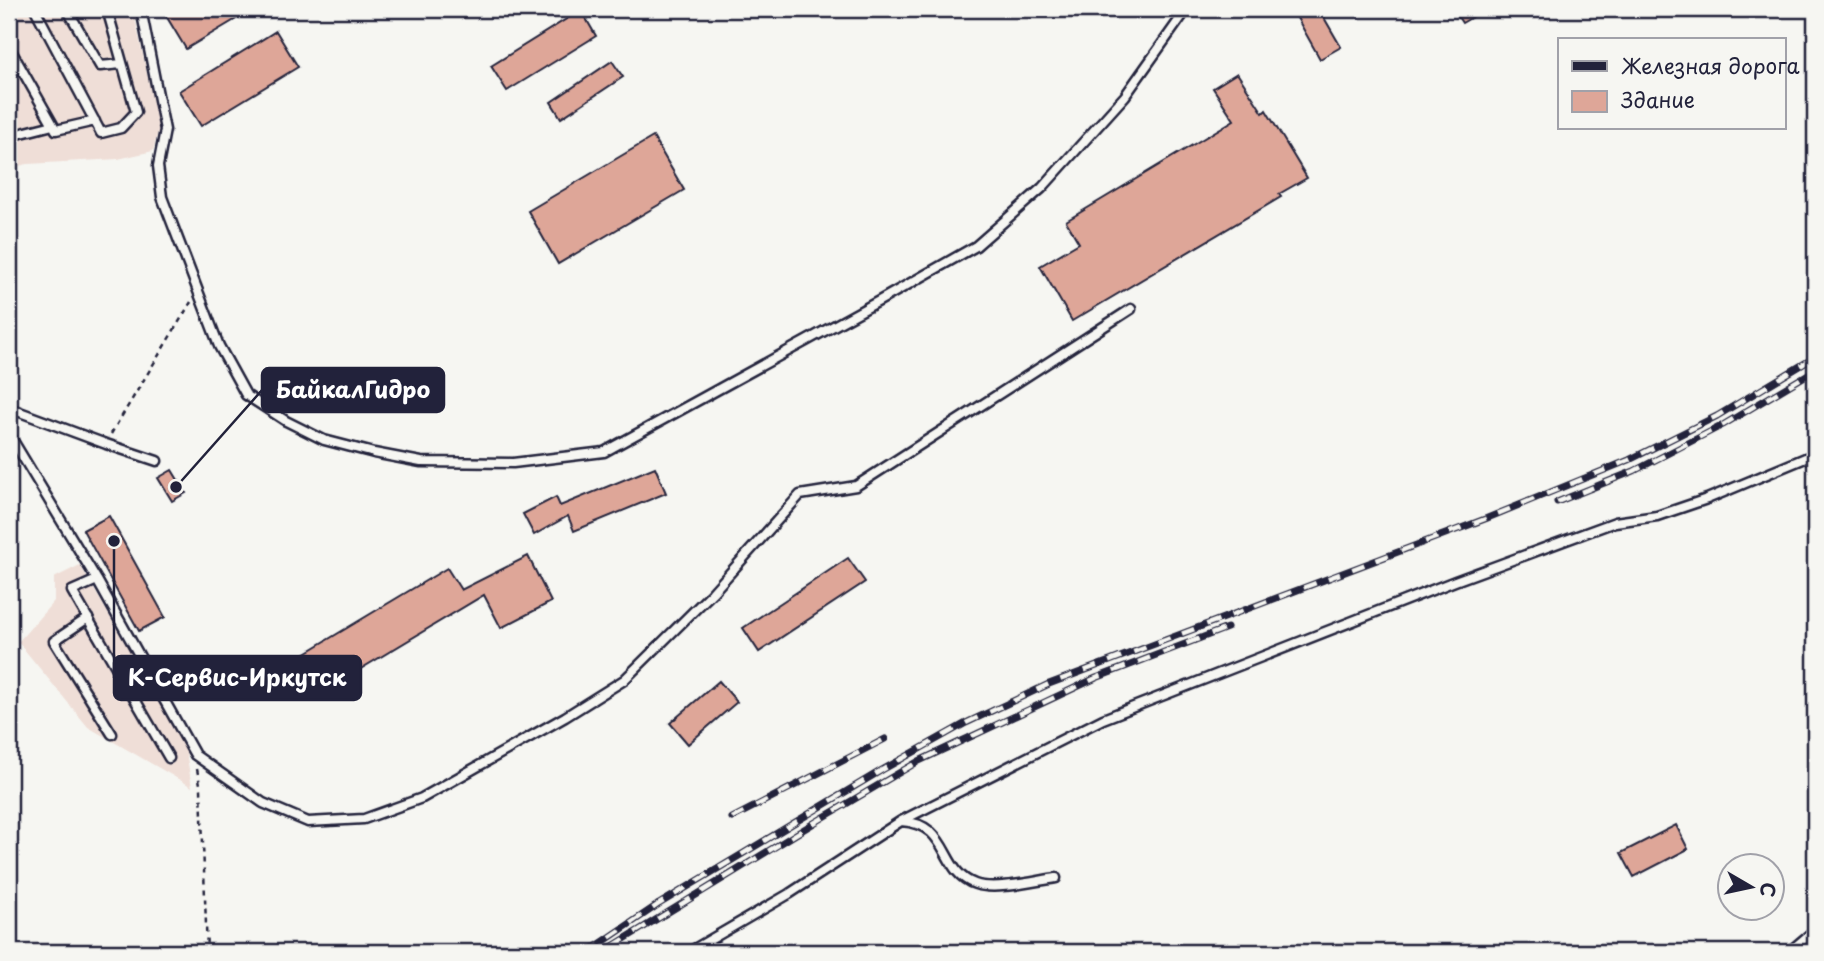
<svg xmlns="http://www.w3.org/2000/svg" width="1824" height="961" font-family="'Playpen Sans',sans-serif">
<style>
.built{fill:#efded7}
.building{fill:#dea698;stroke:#22223b;stroke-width:2}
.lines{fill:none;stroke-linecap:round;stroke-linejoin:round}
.lane-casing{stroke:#22223b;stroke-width:13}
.path{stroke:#22223b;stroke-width:2.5;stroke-dasharray:5 5;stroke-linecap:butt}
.lane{stroke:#f6f6f2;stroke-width:8}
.rail-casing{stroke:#22223b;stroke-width:7}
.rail{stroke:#f6f6f2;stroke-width:4.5;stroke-dasharray:13;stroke-linecap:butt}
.leader{fill:none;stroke:#22223b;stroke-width:2.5}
.callout-dot{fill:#22223b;stroke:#f6f6f2;stroke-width:2.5}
.callout{fill:#22223b;stroke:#22223b;stroke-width:2.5}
.callout-label{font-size:23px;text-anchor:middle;font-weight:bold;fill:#fff}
</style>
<rect width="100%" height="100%" fill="#f6f6f2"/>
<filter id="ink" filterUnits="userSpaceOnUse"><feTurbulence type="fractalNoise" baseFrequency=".0143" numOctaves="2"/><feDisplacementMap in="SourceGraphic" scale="14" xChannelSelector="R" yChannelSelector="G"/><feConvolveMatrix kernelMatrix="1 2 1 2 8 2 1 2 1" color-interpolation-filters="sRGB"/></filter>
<g filter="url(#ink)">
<path class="built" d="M 9,9 L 133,9 L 159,128 L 153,151 L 118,159 L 28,164 L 9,168 Z
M 80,565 L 185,746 L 192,787 L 88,727 L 18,642 L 54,601 L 54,578 Z"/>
<path class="building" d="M 174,9 L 253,9 L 186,49 L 165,14 Z
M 1292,9 L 1319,9 L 1341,47 L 1320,59 Z
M 1453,9 L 1486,9 L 1462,23 Z
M 581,10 L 596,36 L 507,91 L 491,66 Z
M 276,31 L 298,67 L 201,126 L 179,91 Z
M 612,61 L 623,77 L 561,118 L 551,102 Z
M 1237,73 L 1263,113 L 1266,110 L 1307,178 L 1279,194 L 1281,197 L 1072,321 L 1040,266 L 1079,243 L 1066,221 L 1234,120 L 1213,88 Z
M 653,137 L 684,190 L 558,264 L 528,211 Z
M 655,467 L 666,493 L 574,531 L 568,516 L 534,535 L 523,514 L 556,497 L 560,506 Z
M 172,470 L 186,493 L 172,501 L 158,478 Z
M 109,516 L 165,617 L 139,631 L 83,530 Z
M 528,556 L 551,602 L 501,628 L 484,595 L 324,691 L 302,655 L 447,568 L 461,590 Z
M 848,558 L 865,582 L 759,652 L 743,628 Z
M 719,681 L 737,702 L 688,744 L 670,723 Z
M 1676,825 L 1688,849 L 1634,877 L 1621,853 Z"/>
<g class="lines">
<defs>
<path id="lane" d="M 35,9 L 101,133 L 121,128 L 136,112 L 107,9
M 67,9 L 100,66 L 122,64
M 141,9 L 165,130 L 158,166 L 162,197 L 219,346 L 246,395 L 286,421 L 324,440 L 374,453 L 421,462 L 513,463 L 604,452 L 879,301 L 976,246 L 1042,188 L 1125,96 L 1187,9
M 9,47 L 56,130 L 95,121
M 9,128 L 14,135 L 53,125
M 9,408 L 106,444 L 157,461
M 9,434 L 97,580 L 195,755 L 263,803 L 308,822 L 364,819 L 422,798 L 565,717 L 624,680 L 712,593 L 800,495 L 856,486 L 1131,309
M 97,580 L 72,591 L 169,758
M 88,618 L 54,641 L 112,734
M 901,821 L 1103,719 L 1455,581 L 1615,522 L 1657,516 L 1707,499 L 1815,454
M 689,952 L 789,894 L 901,821 C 951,824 939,871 975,884 C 995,891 1035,881 1056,878
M 1789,952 L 1815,930"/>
</defs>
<use href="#lane" class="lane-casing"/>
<path class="path" d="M 111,434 L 191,302
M 197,769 L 201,789 L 207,952"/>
<use href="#lane" class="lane"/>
<defs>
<path id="rail" d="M 1557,502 L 1634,471 L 1723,425 L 1815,370
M 732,818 L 885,739
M 613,946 L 814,823 L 919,761 L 1096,678 L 1227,628
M 588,952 L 659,904 L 882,770 L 966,723 L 1049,684 L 1485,519 L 1629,460 L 1717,416 L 1815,357"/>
</defs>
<use href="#rail" class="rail-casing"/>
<use href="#rail" class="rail"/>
</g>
</g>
<path class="leader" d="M176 487L262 390M114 541L114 678"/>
<g class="callout-dot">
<circle cx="176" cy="487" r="7"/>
<circle cx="114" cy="541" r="7"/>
</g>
<g class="callout">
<rect x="262" y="368" width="182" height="44" rx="7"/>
<rect x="114" y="656" width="247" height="44" rx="7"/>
</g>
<g class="callout-label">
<text x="353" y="398">БайкалГидро</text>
<text x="237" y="686">К-Сервис-Иркутск</text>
</g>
<rect width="1824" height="961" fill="none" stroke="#f6f6f2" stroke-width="35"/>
<rect x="18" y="18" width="1789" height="926" fill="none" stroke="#22223b" stroke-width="2.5" filter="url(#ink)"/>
<rect x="1558" y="38" width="228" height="91" fill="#f6f6f2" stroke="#a1a1a9" stroke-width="2"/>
<rect x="1572" y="61" width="35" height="10" fill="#22223b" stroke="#a1a1a9" stroke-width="2"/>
<text x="1621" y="74" font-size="21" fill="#22223b">Железная дорога</text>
<rect x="1572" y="91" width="35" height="21" fill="#dea698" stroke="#a1a1a9" stroke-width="2"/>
<text x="1621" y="108" font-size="21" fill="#22223b">Здание</text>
<g transform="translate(1751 887) rotate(99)"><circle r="33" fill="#f6f6f2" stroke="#a1a1a9" stroke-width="2"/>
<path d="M0-5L12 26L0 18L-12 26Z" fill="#22223b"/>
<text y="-10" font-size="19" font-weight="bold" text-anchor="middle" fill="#22223b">С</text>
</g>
</svg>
